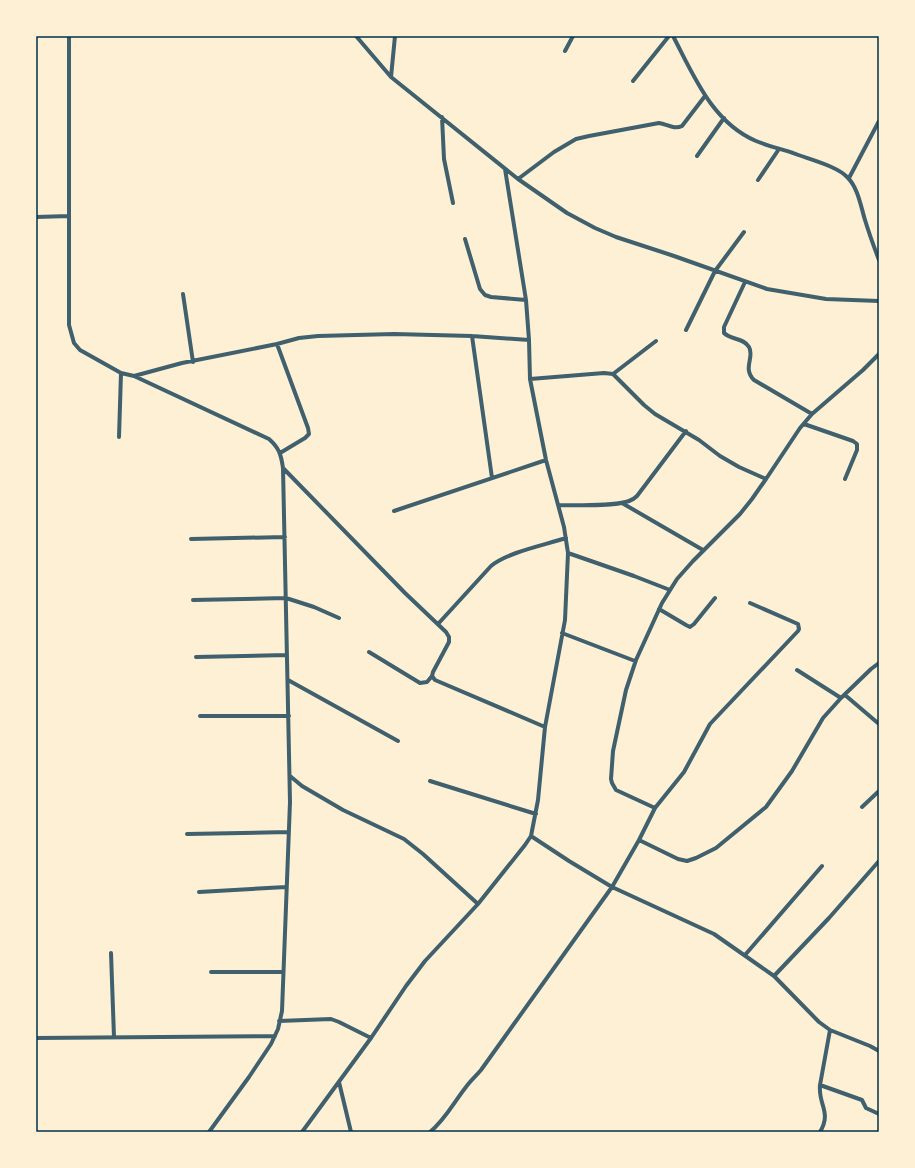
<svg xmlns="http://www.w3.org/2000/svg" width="915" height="1168" font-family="'Public Sans',sans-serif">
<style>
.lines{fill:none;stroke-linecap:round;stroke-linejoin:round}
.minor{stroke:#3f606c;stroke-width:4}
.neatline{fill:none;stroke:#003049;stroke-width:1.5}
</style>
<rect width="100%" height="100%" fill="#fdf0d5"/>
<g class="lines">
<path class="minor" d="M 69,36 L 69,325 L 74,343 L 80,350 L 121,373 L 134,376 L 269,439 C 279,448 281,454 283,468 L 290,802 L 282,1011 L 278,1029 L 271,1044 L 249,1077 L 209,1132
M 356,36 L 391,77 L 518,179 L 567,213 L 595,228 L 616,237 L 674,256 L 767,289 L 826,299 L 879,301
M 673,36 C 694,76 712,122 756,141 C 768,146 781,149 793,153 C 808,159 838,166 848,178 C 858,188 861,207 865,220 C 869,233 874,247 879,260
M 565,51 L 573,36
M 391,77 L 395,36
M 633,81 L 669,36
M 442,117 L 444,159 L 453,203
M 697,156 L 724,118
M 849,178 L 879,121
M 518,179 L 554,152 L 576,139 L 589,136 L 659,123 C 667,124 674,130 682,126 L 705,96
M 758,180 L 779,149
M 36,217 L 69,216
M 465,239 L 480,289 L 485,295 L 491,297 L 526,300
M 745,282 L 724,327 L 724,333 C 731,340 744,338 749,347 C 755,357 742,368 754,380 L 812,414
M 183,294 L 193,362
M 686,330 L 715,271 L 744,232
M 472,336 L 492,478
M 277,344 L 308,428 L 309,434 L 305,438 L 280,453
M 613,374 L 656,341
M 134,376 L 182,363 L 277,344 L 299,338 L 318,336 L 394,334 L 472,336 L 529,340
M 530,379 L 604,373 L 613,374 L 644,405 L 655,414 L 699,440 L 720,456 L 739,467 L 766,479
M 804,424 L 853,441 L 857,444 L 857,450 L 845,479
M 119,437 L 121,373
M 283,468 L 405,593 L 446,632 L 449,637 L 449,642 L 433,672 L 432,676 L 435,680 L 545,727
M 622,503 L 703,550
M 559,505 C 578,505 612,507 629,501 C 632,500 635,498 637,496 L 686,431
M 394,511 L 546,460
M 191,539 L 285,537
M 568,553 L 634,576 L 670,590
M 193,600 L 286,598 L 314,607 L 339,618
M 659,609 L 686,625 L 690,627 L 694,624 L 715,598
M 438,624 L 491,566 C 508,552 545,545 566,538
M 562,633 L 635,661
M 369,652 L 420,683 L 427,682 L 432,676
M 196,657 L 287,655
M 797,670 L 841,698
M 288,680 L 398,741
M 845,695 L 879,724
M 200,716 L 289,716
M 290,776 L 302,786 L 343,810 L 404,839 L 423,854 L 478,904
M 430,781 L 536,814
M 862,807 L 879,791
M 655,808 L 616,790 L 612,783 L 611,779 L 613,751 L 626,690 L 636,660 L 662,603 L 677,579 L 693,561 L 740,514 L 752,499 L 766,479 L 800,428 L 812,414 L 863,370 L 879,354
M 187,834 L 289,832
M 531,836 L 569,861 L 612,887 L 714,934 L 774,976 L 819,1022 L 830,1030 L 870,1046 L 879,1051
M 639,840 L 678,859 L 687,861 L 696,858 L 716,848 L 766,807 L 792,771 L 823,718 L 841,698 L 871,669 L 879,663
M 199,892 L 286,887
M 111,953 L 114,1037
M 745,955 L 822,866
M 211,972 L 283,972
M 774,976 L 829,918 L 879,861
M 279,1021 L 331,1019 L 339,1022 L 371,1038
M 36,1038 L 275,1036
M 339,1082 L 351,1132
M 820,1085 L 862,1100 L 866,1108 L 879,1114
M 302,1132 L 371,1038 L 406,986 L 425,961 L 478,904 L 525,845 L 531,836 L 538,800 L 545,727 L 565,620 L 568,553 L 564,527 L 546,460 L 530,379 L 529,340 L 526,300 L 505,169
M 430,1132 C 445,1120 454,1102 466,1087 C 470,1081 476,1076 481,1070 L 612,887 L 639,840 L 655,808 L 684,772 L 710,724 L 798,631 L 799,629 L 798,624 L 750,603
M 820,1132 C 832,1112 818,1105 820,1085 L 830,1030"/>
</g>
<rect width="915" height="1168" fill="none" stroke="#fdf0d5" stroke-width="74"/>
<rect x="37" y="37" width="841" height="1094" class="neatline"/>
</svg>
